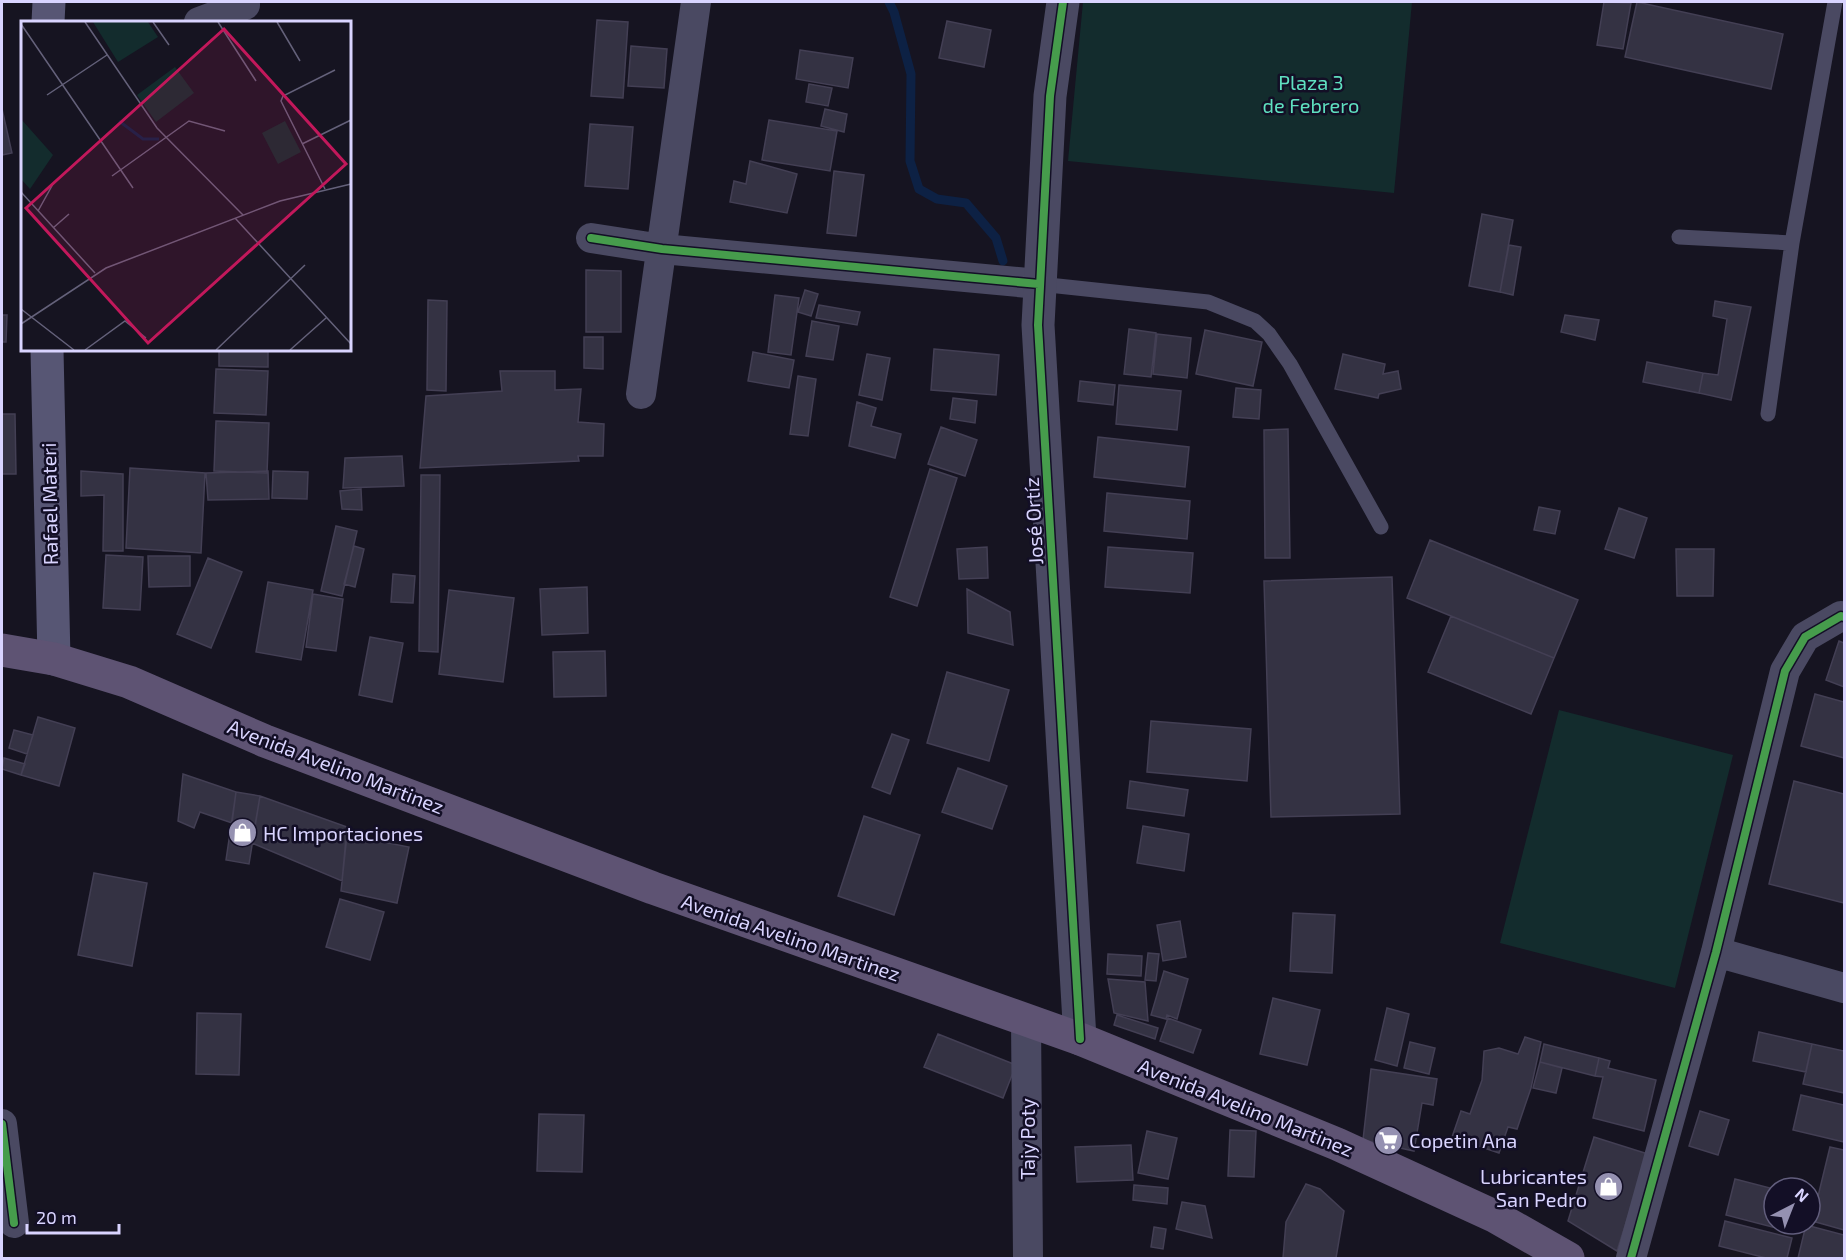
<svg xmlns="http://www.w3.org/2000/svg" width="1846" height="1260" font-family="'Exo 2',sans-serif">
<style>
.green{fill:#132c2d}
.lines{fill:none;stroke-linecap:round;stroke-linejoin:round}
.stream{stroke:#0d2144;stroke-width:9}
.building{fill:#343243;stroke:#433f54;stroke-width:1.5}
.service{stroke:#4a4962;stroke-width:15}
.minor{stroke:#4a4962;stroke-width:30}
.tertiary{stroke:#4a4962;stroke-width:33}
.secondary{stroke:#575674;stroke-width:33}
.primary{stroke:#5e5373;stroke-width:33}
.cycleway-casing{stroke:#130f26;stroke-width:11}
.cycleway{stroke:#469c4c;stroke-width:8}
.labels{text-anchor:middle;dominant-baseline:central;stroke-width:5;stroke-linejoin:round;paint-order:stroke}
.park-label{font-size:20px;fill:#5fe0c0;stroke:#130f26}
.street-label{font-size:20px;fill:#d9d4ff;stroke:#130f26}
.poi-label{font-size:20px;fill:#d9d4ff;stroke:#130f26;text-anchor:start}
.inset-river{fill:none;stroke:#0d2144;stroke-width:3}
.inset-road{fill:none;stroke:#64617a;stroke-width:1.5}
.view{fill:#c2185b;fill-opacity:0.15;stroke:#c2185b;stroke-width:3}
.inset-edge{fill:none;stroke:#d9d4ff;stroke-width:3}
</style>
<rect width="100%" height="100%" fill="#161421"/>
<path class="green" d="M 1083,2 L 1412,2 L 1394,193 L 1068,161 Z
M 1559,710 L 1733,755 L 1675,988 L 1500,943 Z"/>
<g class="lines">
<path class="stream" d="M 889,2 L 894,12 L 911,74 L 910,161 L 919,189 L 937,199 L 966,203 L 996,238 L 1003,261"/>
</g>
<path class="building" d="M 1604,2 L 1631,3 L 1623,49 L 1597,45 Z
M 1637,2 L 1783,34 L 1771,89 L 1625,57 Z
M 597,20 L 628,22 L 623,98 L 591,96 Z
M 947,21 L 991,30 L 984,67 L 939,58 Z
M 631,46 L 667,49 L 664,88 L 628,86 Z
M 800,50 L 853,58 L 848,88 L 796,79 Z
M 809,84 L 832,88 L 828,106 L 806,102 Z
M 2,109 L 12,153 L 2,155 Z
M 825,109 L 847,114 L 844,132 L 821,126 Z
M 769,120 L 837,131 L 830,171 L 762,160 Z
M 590,124 L 633,127 L 628,189 L 585,186 Z
M 750,161 L 797,174 L 787,213 L 730,202 L 734,181 L 746,184 Z
M 834,171 L 864,175 L 856,236 L 827,233 Z
M 1482,214 L 1513,220 L 1500,292 L 1469,286 Z
M 1509,245 L 1521,247 L 1513,295 L 1500,292 Z
M 586,270 L 621,271 L 621,332 L 586,332 Z
M 805,290 L 818,294 L 811,316 L 798,312 Z
M 775,295 L 799,298 L 791,355 L 768,352 Z
M 428,300 L 447,301 L 446,391 L 427,390 Z
M 1715,301 L 1751,307 L 1731,400 L 1699,393 L 1703,373 L 1718,375 L 1727,319 L 1713,316 Z
M 819,305 L 860,312 L 857,325 L 816,318 Z
M 2,315 L 7,315 L 6,342 L 2,342 Z
M 1565,315 L 1599,320 L 1595,340 L 1561,332 Z
M 812,321 L 839,326 L 833,360 L 806,356 Z
M 1129,329 L 1156,333 L 1151,377 L 1124,374 Z
M 1205,330 L 1262,342 L 1253,386 L 1196,374 Z
M 1157,334 L 1191,338 L 1187,378 L 1153,374 Z
M 584,337 L 603,337 L 603,369 L 584,368 Z
M 934,349 L 999,355 L 996,395 L 931,390 Z
M 219,350 L 268,350 L 268,367 L 219,366 Z
M 753,352 L 794,360 L 789,388 L 748,381 Z
M 867,354 L 890,358 L 882,400 L 859,395 Z
M 1343,354 L 1385,364 L 1383,374 L 1398,371 L 1401,389 L 1379,394 L 1378,398 L 1335,389 Z
M 1647,362 L 1703,373 L 1699,393 L 1643,382 Z
M 216,369 L 268,371 L 266,415 L 214,413 Z
M 500,371 L 555,371 L 555,390 L 581,389 L 578,422 L 604,424 L 603,456 L 578,456 L 579,461 L 420,468 L 426,396 L 502,391 Z
M 798,376 L 816,379 L 808,436 L 790,434 Z
M 1080,381 L 1115,385 L 1113,405 L 1078,401 Z
M 1119,385 L 1181,391 L 1177,430 L 1116,424 Z
M 1236,388 L 1261,390 L 1259,419 L 1233,417 Z
M 953,398 L 977,401 L 975,423 L 950,419 Z
M 857,402 L 876,408 L 871,426 L 901,434 L 895,458 L 849,446 Z
M 2,414 L 15,414 L 16,474 L 2,474 Z
M 216,421 L 269,423 L 267,473 L 214,471 Z
M 941,427 L 977,440 L 965,476 L 928,464 Z
M 1288,429 L 1290,558 L 1265,558 L 1264,430 Z
M 1098,437 L 1189,447 L 1185,487 L 1094,477 Z
M 402,456 L 404,486 L 343,488 L 345,458 Z
M 130,468 L 205,473 L 201,553 L 126,548 Z
M 930,469 L 957,478 L 917,606 L 890,597 Z
M 81,471 L 123,474 L 123,551 L 103,551 L 104,495 L 81,496 Z
M 268,471 L 269,499 L 208,500 L 206,473 Z
M 273,471 L 308,472 L 307,499 L 272,498 Z
M 421,475 L 440,475 L 438,652 L 419,651 Z
M 361,489 L 362,510 L 342,509 L 340,491 Z
M 1107,493 L 1190,501 L 1187,539 L 1104,531 Z
M 1539,507 L 1560,511 L 1555,534 L 1534,530 Z
M 1619,508 L 1647,518 L 1634,558 L 1605,549 Z
M 336,526 L 357,531 L 342,596 L 321,591 Z
M 1430,540 L 1578,600 L 1554,658 L 1407,598 Z
M 354,546 L 364,549 L 355,587 L 344,584 Z
M 987,547 L 988,578 L 959,579 L 957,549 Z
M 1108,547 L 1193,553 L 1190,593 L 1105,587 Z
M 1676,549 L 1714,549 L 1713,596 L 1677,596 Z
M 106,555 L 143,557 L 140,610 L 103,608 Z
M 148,556 L 190,556 L 190,586 L 149,587 Z
M 208,558 L 242,572 L 211,648 L 177,634 Z
M 393,574 L 415,576 L 413,603 L 391,602 Z
M 1392,577 L 1400,814 L 1271,817 L 1264,581 Z
M 268,582 L 313,590 L 301,660 L 256,652 Z
M 587,587 L 588,633 L 542,635 L 540,589 Z
M 967,589 L 1010,612 L 1013,645 L 968,633 Z
M 449,590 L 514,598 L 503,682 L 439,674 Z
M 313,594 L 343,599 L 336,651 L 306,647 Z
M 1451,616 L 1554,658 L 1531,714 L 1428,672 Z
M 370,637 L 403,643 L 392,702 L 359,695 Z
M 1839,641 L 1844,643 L 1844,687 L 1826,680 Z
M 605,651 L 606,696 L 554,697 L 553,652 Z
M 947,672 L 1009,690 L 989,761 L 927,743 Z
M 1815,694 L 1844,702 L 1844,758 L 1801,746 Z
M 38,717 L 75,728 L 59,786 L 21,775 Z
M 1151,721 L 1251,729 L 1247,781 L 1147,772 Z
M 14,730 L 33,735 L 27,754 L 9,748 Z
M 892,734 L 909,740 L 890,794 L 872,787 Z
M 4,758 L 25,764 L 21,775 L 2,769 Z
M 958,768 L 1007,786 L 992,829 L 942,812 Z
M 183,774 L 236,792 L 232,823 L 200,812 L 194,828 L 178,821 Z
M 1130,781 L 1188,790 L 1184,816 L 1127,808 Z
M 1794,781 L 1844,794 L 1844,903 L 1769,884 Z
M 236,792 L 260,796 L 249,864 L 226,860 Z
M 260,796 L 347,827 L 342,881 L 252,843 Z
M 864,816 L 920,835 L 894,915 L 838,896 Z
M 1143,826 L 1189,834 L 1184,871 L 1137,863 Z
M 347,835 L 409,847 L 397,903 L 341,891 Z
M 94,873 L 147,883 L 132,966 L 78,955 Z
M 340,899 L 384,912 L 370,960 L 326,947 Z
M 1293,913 L 1335,915 L 1332,973 L 1290,971 Z
M 1180,921 L 1186,957 L 1163,961 L 1157,925 Z
M 1148,953 L 1159,954 L 1156,981 L 1145,980 Z
M 1108,954 L 1142,956 L 1141,976 L 1107,974 Z
M 1164,971 L 1188,979 L 1177,1019 L 1167,1015 L 1166,1019 L 1151,1015 Z
M 1108,979 L 1145,982 L 1148,1021 L 1114,1013 Z
M 1273,998 L 1320,1010 L 1307,1065 L 1260,1054 Z
M 1387,1008 L 1409,1014 L 1397,1066 L 1375,1060 Z
M 197,1013 L 241,1014 L 239,1075 L 196,1074 Z
M 1117,1015 L 1158,1028 L 1155,1039 L 1114,1025 Z
M 1168,1018 L 1201,1030 L 1193,1053 L 1160,1041 Z
M 1759,1032 L 1812,1044 L 1806,1072 L 1753,1061 Z
M 938,1034 L 1016,1065 L 1003,1098 L 924,1067 Z
M 1525,1037 L 1541,1042 L 1531,1088 L 1517,1129 L 1508,1127 L 1499,1153 L 1452,1137 L 1461,1111 L 1470,1114 L 1482,1080 L 1484,1051 L 1499,1048 L 1518,1054 Z
M 1410,1042 L 1435,1048 L 1429,1074 L 1404,1068 Z
M 1544,1044 L 1599,1058 L 1595,1076 L 1540,1062 Z
M 1812,1044 L 1844,1051 L 1844,1093 L 1803,1084 Z
M 1599,1058 L 1610,1061 L 1608,1068 L 1656,1080 L 1644,1131 L 1593,1118 L 1603,1077 L 1595,1076 Z
M 1540,1062 L 1562,1068 L 1556,1093 L 1533,1088 Z
M 1371,1069 L 1437,1079 L 1433,1105 L 1422,1103 L 1414,1151 L 1363,1140 Z
M 1801,1095 L 1844,1105 L 1844,1142 L 1793,1130 Z
M 1700,1111 L 1729,1120 L 1718,1155 L 1689,1146 Z
M 539,1114 L 584,1115 L 582,1172 L 537,1171 Z
M 1230,1130 L 1256,1131 L 1254,1177 L 1228,1176 Z
M 1147,1131 L 1177,1138 L 1168,1179 L 1138,1173 Z
M 1594,1137 L 1648,1154 L 1617,1251 L 1568,1221 Z
M 1131,1145 L 1133,1180 L 1077,1182 L 1075,1147 Z
M 1830,1147 L 1844,1150 L 1844,1230 L 1812,1221 Z
M 1735,1179 L 1774,1189 L 1774,1224 L 1785,1224 L 1784,1230 L 1726,1215 Z
M 1306,1184 L 1320,1189 L 1344,1211 L 1336,1258 L 1283,1258 L 1286,1222 Z
M 1134,1185 L 1168,1188 L 1167,1204 L 1133,1200 Z
M 1182,1202 L 1205,1206 L 1212,1238 L 1176,1229 Z
M 1725,1221 L 1792,1238 L 1787,1258 L 1766,1258 L 1719,1246 Z
M 1806,1225 L 1844,1235 L 1844,1258 L 1798,1258 Z
M 1154,1227 L 1166,1229 L 1163,1249 L 1151,1247 Z"/>
<g class="lines">
<path class="service" d="M 1679,237 L 1792,243
M 1039,284 L 1208,302 L 1255,321 L 1269,334 L 1290,364 L 1381,527
M 1768,414 L 1792,243 L 1835,2"/>
<path class="minor" d="M 199,22 L 245,5
M 591,238 L 662,249 L 1039,284
M 641,394 L 696,2
M 1716,952 L 1844,988
M 1026,1020 L 1028,1258
M 2,1124 L 14,1223
M 1631,1258 L 1716,952 L 1785,671 L 1805,637 L 1841,616 L 1844,617"/>
<path class="tertiary" d="M 1063,2 L 1050,96 L 1038,325 L 1080,1039"/>
<path class="secondary" d="M 48,22 L 49,2
M 47,350 L 54,659"/>
<path class="primary" d="M 2,650 L 54,659 L 129,682 L 265,741 L 653,888 L 1080,1039 L 1337,1144 L 1494,1216 L 1568,1258"/>
<defs>
<path id="cycleway" d="M 1063,2 L 1050,96 L 1038,325 L 1080,1039
M 591,238 L 662,249 L 1039,284
M 2,1124 L 14,1223
M 1631,1258 L 1716,952 L 1785,671 L 1805,637 L 1841,616 L 1844,617"/>
</defs>
<use href="#cycleway" class="cycleway-casing"/>
<use href="#cycleway" class="cycleway"/>
</g>
<defs>
<symbol id="shop-disc" viewBox="-11 -11 22 22"><circle r="9.5" fill="#9591b1" stroke="#130f26"/><path d="M-5-2.5h2.3a2.7 3.5 0 0 1 5.4 0H5L5.5 6h-11ZM-1.5-2.5h3a1.5 2.3 0 0 0-3 0Z" fill="#fff"/></symbol>
<symbol id="supermarket-disc" viewBox="-11 -11 22 22"><circle r="9.5" fill="#9591b1" stroke="#130f26"/><path d="M-6-5.5h2.5l.6 2H6L4.5 2H-2.5L-4.4-4H-6ZM-1.5 3.2a1.3 1.3 0 1 0 .1 0ZM3 3.2a1.3 1.3 0 1 0 .1 0Z" fill="#fff"/></symbol>
</defs>
<g fill-rule="evenodd">
<use href="#shop-disc" x="226" y="816" width="33" height="33"/>
<use href="#supermarket-disc" x="1372" y="1124" width="33" height="33"/>
<use href="#shop-disc" x="1592" y="1170" width="33" height="33"/>
</g>
<g class="labels">
<g class="park-label">
<text x="1311" y="82">Plaza 3<tspan x="1311" dy="23">de Febrero</tspan></text>
</g>
<g class="street-label">
<text transform="translate(49 504) rotate(-91)">Rafael Materi</text>
<text transform="translate(1033 521) rotate(-93)">José Ortíz</text>
<text transform="translate(336 766) rotate(21)">Avenida Avelino Martinez</text>
<text transform="translate(791 937) rotate(19)">Avenida Avelino Martinez</text>
<text transform="translate(1246 1107) rotate(22)">Avenida Avelino Martinez</text>
<text transform="translate(1027 1139) rotate(-90)">Tajy Poty</text>
</g>
<g class="poi-label">
<text x="263" y="833">HC Importaciones</text>
<text x="1409" y="1140">Copetin Ana</text>
<text x="1587" y="1176" text-anchor="end">Lubricantes<tspan x="1587" dy="23">San Pedro</tspan></text>
</g>
</g>
<g transform="translate(21 21)">
<rect width="330" height="330" fill="#161421"/>
<path d="M 72,1 L 127,1 L 137,16 L 97,41 ZM 154,46 L 173,72 L 135,101 L 116,74 ZM 0,98 L 32,134 L 9,168 L 0,158 ZM 264,100 L 280,131 L 257,143 L 241,112 Z" fill="#132c2d"/>
<path class="inset-river" d="M 98,100 L 122,118 L 138,118"/>
<path class="inset-road" d="M 64,1 L 136,107 L 222,194M 132,1 L 148,24M 197,1 L 235,60M 256,1 L 279,40M 0,3 L 112,167M 26,74 L 86,34M 281,123 L 330,99M 91,155 L 168,100 L 204,110M 304,168 L 260,80 L 262,75 L 314,49M 0,171 L 74,252M 17,190 L 32,163M 214,197 L 330,323M 32,207 L 48,193M 0,288 L 53,329M 0,303 L 85,247 L 259,180 L 330,163M 64,329 L 104,300 L 125,317M 195,329 L 284,244M 269,329 L 305,297"/>
<path class="view" d="M 203,8 L 325,143 L 127,322 L 5,187 Z"/>
<rect width="330" height="330" class="inset-edge"/>
</g>
<rect width="1846" height="1260" fill="none" stroke="#d9d4ff" stroke-width="6"/>
<g transform="translate(1792 1206) rotate(42)"><circle r="28" fill="#130f26" stroke="#625e7d" stroke-width="1.5"/>
<path d="M0-4.5L10 22L0 15L-10 22Z" fill="#9591b1"/>
<text y="-9" font-size="16" font-weight="bold" text-anchor="middle" fill="#d9d4ff">N</text>
</g>
<path d="M27 1224v9h92v-9" fill="none" stroke="#d9d4ff" stroke-width="3"/>
<text x="36" y="1224" font-size="18" fill="#d9d4ff" stroke="#130f26" stroke-width="4.5" paint-order="stroke">20 m</text>
</svg>
